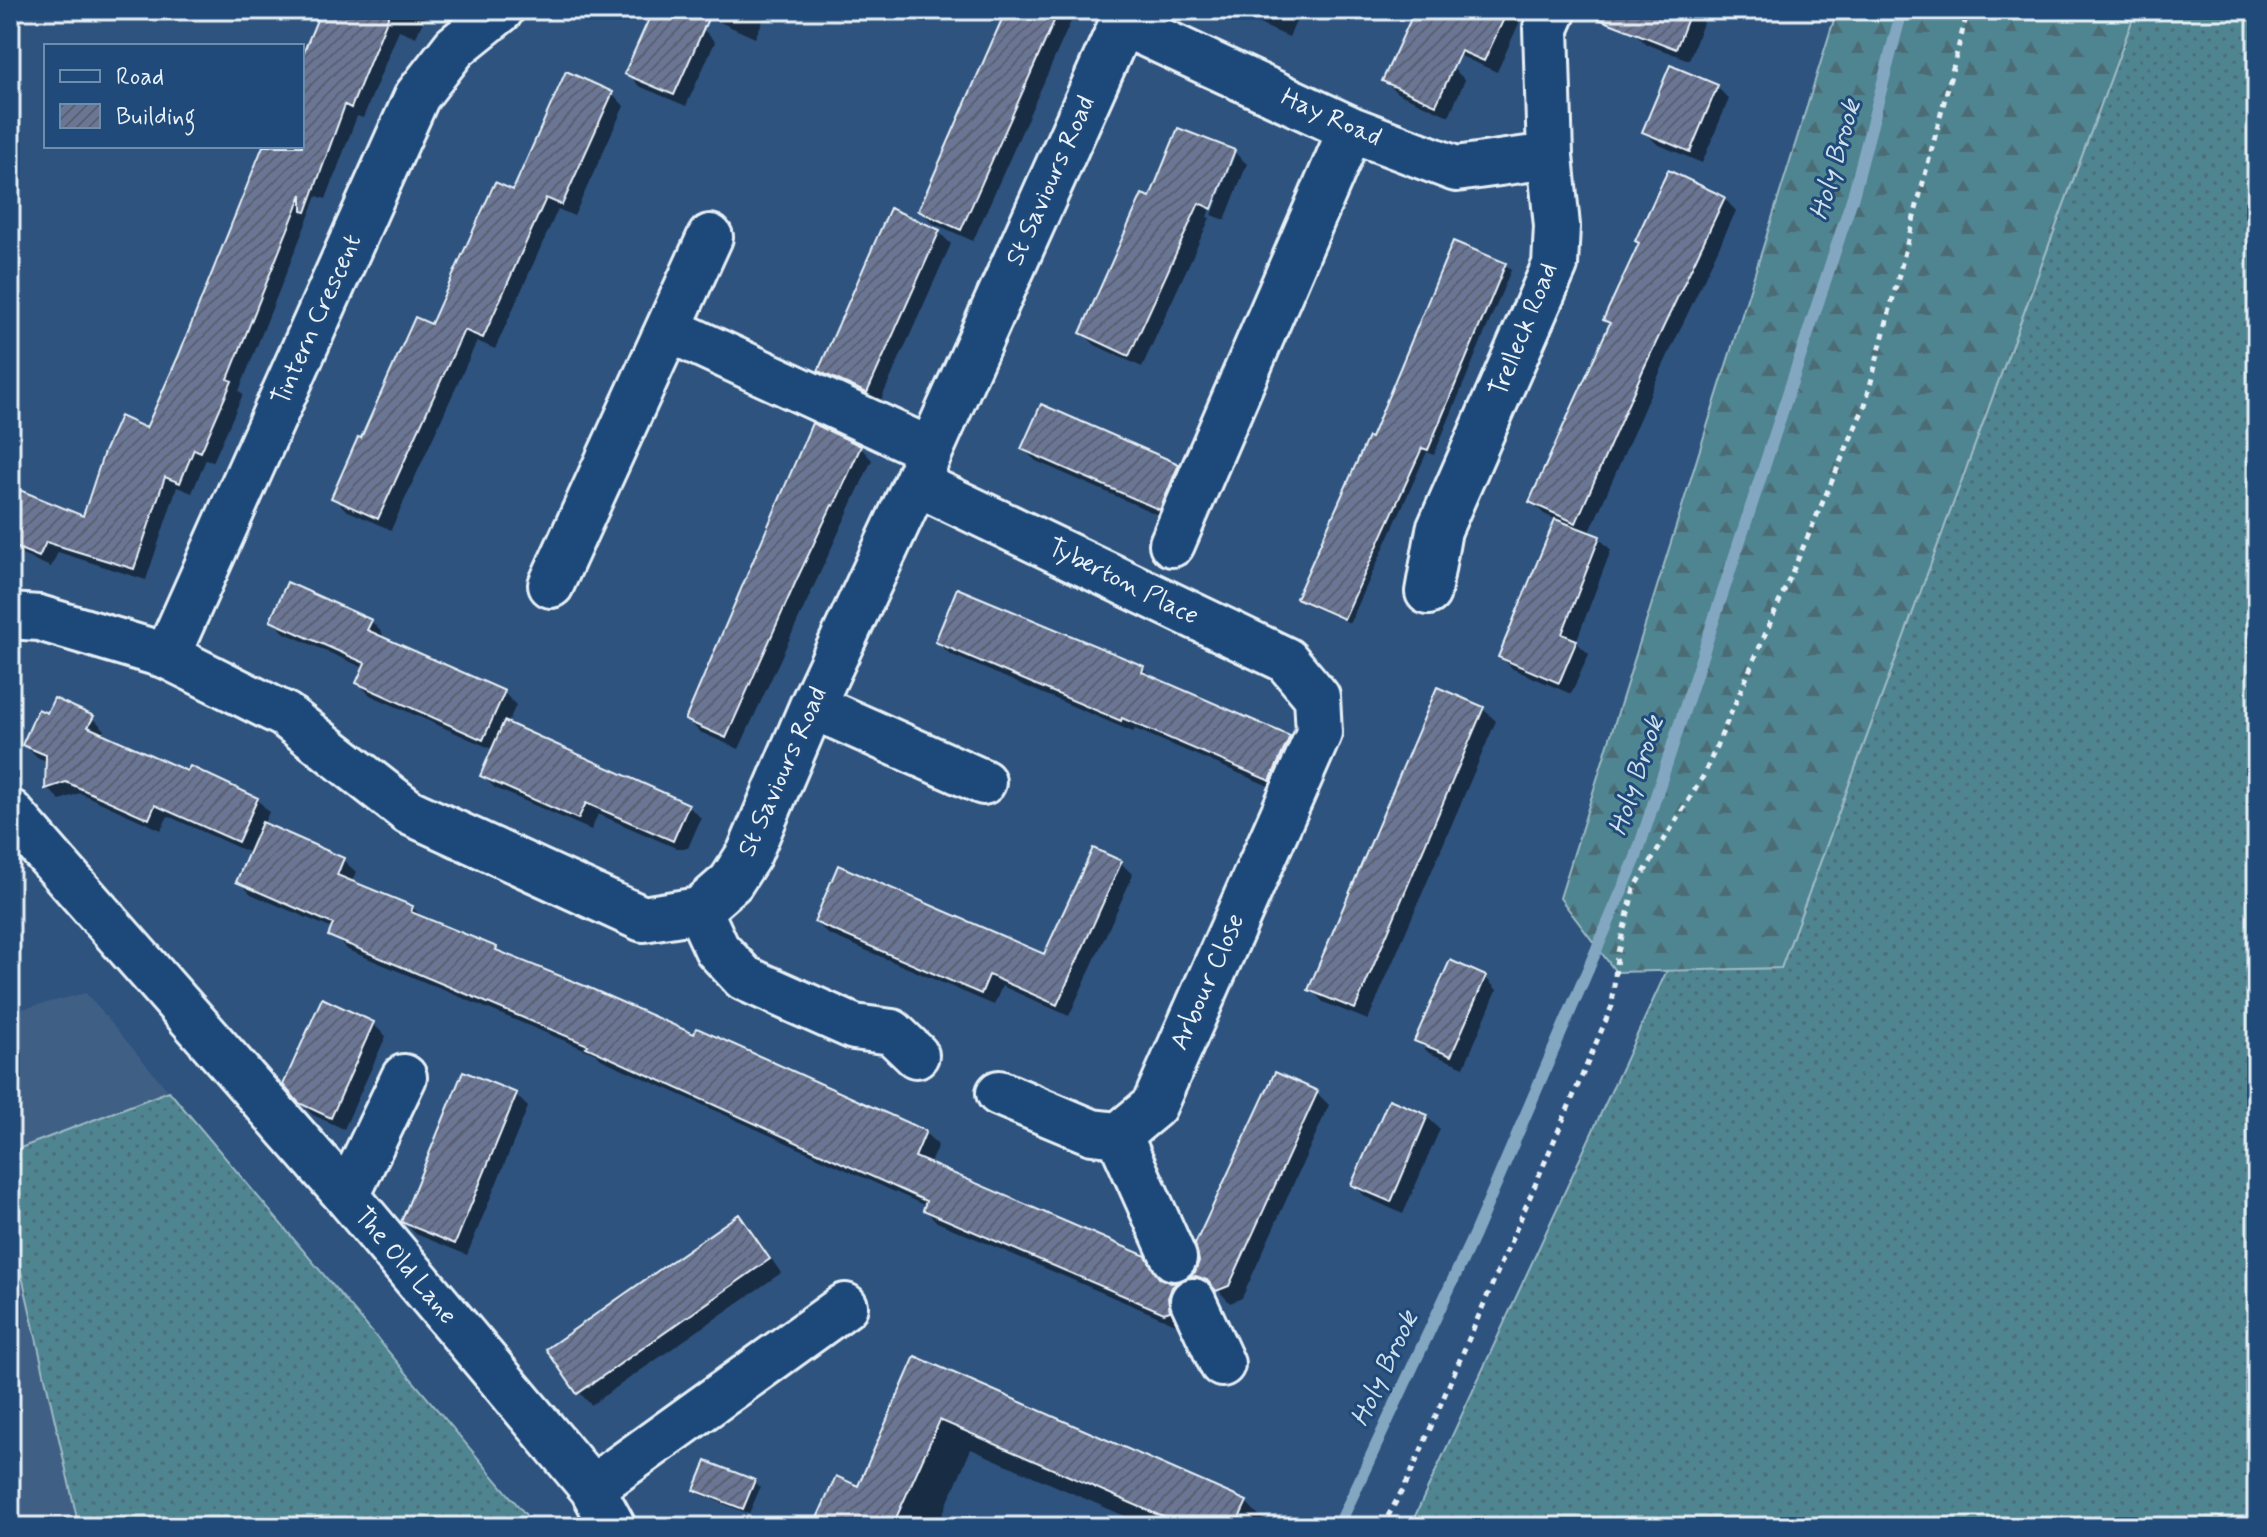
<svg xmlns="http://www.w3.org/2000/svg" width="2267" height="1537" font-family="Mynerve,sans-serif">
<style>
.built{fill:#405e85}
.grass{fill:url(#grass-dots);stroke:#9cbac4;stroke-width:2}
.forest{fill:url(#forest-firs);stroke:#9cbac4;stroke-width:2}
.shadow{fill:#0007}
.lines{fill:none;stroke-linecap:round;stroke-linejoin:round}
.stream{stroke:#83a7c1;stroke-width:12}
.building{fill:url(#building-hatch);stroke:#e8f1f8;stroke-width:2}
.minor-casing{stroke:#e8f1f8;stroke-width:50}
.path{stroke:#e8f1f8;stroke-width:5;stroke-dasharray:6 6;stroke-linecap:butt}
.minor{stroke:#1f4a7a;stroke-width:44}
.labels{text-anchor:middle;dominant-baseline:central;stroke-width:6;stroke-linejoin:round;paint-order:stroke}
.street-label{font-size:26px;fill:#e8f1f8;stroke:#1f4a7a}
.water-label{font-size:28px;font-style:italic;fill:#cfdfea;stroke:#1f4a7a}
</style>
<defs>
<pattern id="grass-dots" width="8" height="8" patternUnits="userSpaceOnUse" patternTransform="scale(2)"><rect width="8" height="8" fill="#508491"/><path d="M2 2h.1M6 6h.1" fill="none" stroke="#4c6c75" stroke-width="1.8" stroke-linecap="round"/></pattern>
<pattern id="forest-firs" width="22" height="20" patternUnits="userSpaceOnUse" patternTransform="scale(2)"><rect width="22" height="20" fill="#508491"/><path d="M5 1l3.5 6h-7zM16 11l3.5 6h-7z" fill="#4c6c75"/></pattern>
<pattern id="building-hatch" width="6" height="6" patternUnits="userSpaceOnUse" patternTransform="scale(2)"><rect width="6" height="6" fill="#6b7694"/><path d="M-1 1l2-2M0 6l6-6M5 7l2-2" fill="none" stroke="#5a6173"/></pattern>
</defs>
<rect width="100%" height="100%" fill="#2e537f"/>
<filter id="ink" filterUnits="userSpaceOnUse"><feTurbulence type="fractalNoise" baseFrequency=".0125" numOctaves="2"/><feDisplacementMap in="SourceGraphic" scale="16" xChannelSelector="R" yChannelSelector="G"/><feConvolveMatrix kernelMatrix="1 2 1 2 8 2 1 2 1" color-interpolation-filters="sRGB"/></filter>
<g filter="url(#ink)">
<path class="built" d="M 86,993 L 536,1527 L 10,1527 L 10,1012 Z"/>
<path class="grass" d="M 2136,10 L 2257,10 L 2257,1527 L 1410,1527 L 1667,970 L 1781,968 Z
M 169,1091 L 536,1527 L 79,1527 L 10,1223 L 10,1191 L 18,1182 L 15,1150 Z"/>
<path class="forest" d="M 1837,10 L 2136,10 L 1781,968 L 1616,972 L 1560,898 Z"/>
<path class="shadow" d="M 10,10 L 18,10 L 10,27 Z
M 359,10 L 428,10 L 416,37 L 399,30 L 363,118 L 357,116 L 326,199 L 317,196 L 239,391 L 243,394 L 213,462 L 206,459 L 192,493 L 177,487 L 146,580 L 58,552 L 51,567 L 10,550 L 10,488 L 84,519 L 147,431 L 271,146 L 302,146 L 302,65 Z
M 655,10 L 703,29 L 715,42 L 686,106 L 639,86 L 627,73 Z
M 703,10 L 768,10 L 755,38 L 713,19 Z
M 1008,10 L 1076,10 L 973,241 L 933,223 L 920,210 Z
M 1240,10 L 1300,10 L 1301,11 L 1289,37 L 1250,20 Z
M 1449,10 L 1525,10 L 1497,72 L 1449,51 Z
M 1642,10 L 1708,10 L 1689,60 L 1646,44 L 1633,31 Z
M 1453,68 L 1465,80 L 1449,116 L 1397,93 L 1385,81 Z
M 1717,87 L 1729,99 L 1702,163 L 1657,144 L 1645,132 Z
M 612,93 L 624,106 L 574,216 L 558,209 L 495,349 L 477,341 L 391,530 L 346,510 L 333,497 L 362,441 L 514,192 Z
M 1234,152 L 1247,164 L 1225,220 L 1212,215 L 1235,155 L 1231,155 L 1207,217 L 1210,218 L 1142,367 L 1095,345 L 1083,333 L 1151,200 Z
M 1724,198 L 1736,211 L 1655,383 L 1589,534 L 1599,538 L 1611,550 L 1576,642 L 1589,654 L 1571,694 L 1513,669 L 1501,657 L 1557,520 L 1544,514 L 1531,502 L 1611,325 L 1606,320 Z
M 939,232 L 951,244 L 879,404 L 833,383 L 820,370 Z
M 1505,264 L 1511,270 L 1434,455 L 1427,452 L 1350,623 L 1304,603 L 1299,597 L 1372,440 Z
M 860,447 L 872,460 L 739,749 L 700,732 L 687,720 Z
M 1023,449 L 1178,466 L 1190,478 L 1172,521 L 1036,461 Z
M 273,621 L 371,621 L 383,634 L 381,638 L 503,692 L 516,705 L 507,725 L 688,806 L 701,818 L 688,848 L 676,848 L 598,814 L 591,830 L 495,788 L 483,776 L 494,750 L 370,695 L 358,683 L 364,668 L 285,633 Z
M 937,642 L 1143,668 L 1154,679 L 1289,738 L 1302,750 L 1283,792 L 1135,729 L 1133,732 L 950,654 Z
M 1438,690 L 1483,709 L 1496,721 L 1368,1020 L 1323,1002 L 1311,989 Z
M 48,716 L 92,717 L 105,730 L 102,736 L 188,774 L 257,799 L 269,812 L 263,825 L 343,860 L 356,872 L 351,883 L 412,907 L 425,920 L 496,948 L 503,955 L 925,1133 L 938,1145 L 929,1165 L 1144,1257 L 1165,1282 L 1177,1284 L 1189,1296 L 1182,1323 L 1178,1325 L 937,1222 L 925,1210 L 926,1206 L 601,1059 L 596,1054 L 348,950 L 335,937 L 335,930 L 251,894 L 238,881 L 250,853 L 168,816 L 161,830 L 80,793 L 60,800 L 47,788 L 48,762 L 36,757 L 24,744 Z
M 1121,863 L 1133,875 L 1069,1016 L 1002,986 L 994,1005 L 828,934 L 816,922 L 1045,957 Z
M 1485,977 L 1497,990 L 1464,1067 L 1429,1053 L 1417,1041 Z
M 323,1001 L 373,1024 L 386,1036 L 344,1129 L 313,1115 L 300,1102 Z
M 1317,1093 L 1329,1105 L 1242,1298 L 1230,1303 L 1219,1291 L 1203,1289 L 1192,1277 Z
M 516,1095 L 528,1107 L 467,1255 L 416,1234 L 403,1221 Z
M 1390,1101 L 1427,1117 L 1440,1129 L 1403,1214 L 1366,1197 L 1354,1185 Z
M 739,1217 L 751,1229 L 781,1273 L 591,1405 L 579,1392 Z
M 916,1359 L 1246,1502 L 1270,1527 L 1150,1527 L 971,1449 L 937,1527 L 815,1527 L 859,1488 Z
M 754,1482 L 760,1488 L 749,1514 L 702,1495 L 697,1489 Z"/>
<g class="lines">
<path class="stream" d="M 1338,1527 L 1474,1235 L 1635,860 L 1853,196 L 1902,10"/>
</g>
<path class="building" d="M 321,10 L 391,10 L 351,108 L 345,105 L 306,212 L 302,211 L 302,194 L 228,379 L 232,381 L 201,452 L 194,449 L 180,483 L 165,477 L 134,569 L 46,542 L 39,557 L 10,545 L 10,486 L 83,516 L 104,452 L 120,416 L 146,428 L 178,357 L 263,146 L 302,146 L 302,56 Z
M 653,10 L 712,10 L 674,95 L 624,74 Z
M 1006,10 L 1059,10 L 961,230 L 918,211 Z
M 1415,10 L 1508,10 L 1484,61 L 1461,51 L 1436,105 L 1382,81 Z
M 1581,10 L 1691,10 L 1676,49 L 1581,12 Z
M 1670,65 L 1718,85 L 1690,152 L 1642,132 Z
M 566,71 L 613,92 L 562,205 L 546,198 L 483,338 L 464,330 L 378,519 L 331,498 L 358,437 L 361,438 L 415,317 L 431,324 L 495,182 L 513,190 Z
M 1178,128 L 1235,150 L 1212,209 L 1199,203 L 1129,356 L 1080,333 L 1142,194 L 1150,197 Z
M 1668,170 L 1725,197 L 1643,370 L 1576,523 L 1529,502 L 1610,323 L 1603,320 L 1639,243 L 1635,241 Z
M 890,208 L 940,230 L 867,393 L 818,371 Z
M 1453,241 L 1506,263 L 1428,450 L 1422,448 L 1344,619 L 1296,598 L 1368,437 L 1371,438 Z
M 1041,404 L 1179,464 L 1160,510 L 1021,449 Z
M 812,423 L 861,446 L 834,506 L 832,505 L 796,581 L 726,738 L 685,720 Z
M 1555,519 L 1600,536 L 1562,634 L 1577,640 L 1559,683 L 1498,657 Z
M 287,582 L 372,620 L 367,630 L 505,691 L 483,740 L 356,683 L 365,663 L 270,621 Z
M 957,588 L 1144,666 L 1142,672 L 1290,736 L 1270,781 L 1122,718 L 1121,721 L 935,642 Z
M 1437,687 L 1484,707 L 1355,1009 L 1308,990 Z
M 54,698 L 94,716 L 88,727 L 187,771 L 190,766 L 258,798 L 238,842 L 155,805 L 149,819 L 66,782 L 45,789 L 46,755 L 22,745 L 38,709 L 47,713 Z
M 504,721 L 689,804 L 673,841 L 586,803 L 578,819 L 480,776 Z
M 262,822 L 344,858 L 337,875 L 413,906 L 411,912 L 497,947 L 496,950 L 585,986 L 694,1034 L 697,1028 L 926,1131 L 915,1157 L 1146,1256 L 1159,1278 L 1171,1283 L 1178,1282 L 1172,1287 L 1168,1298 L 1170,1311 L 1164,1313 L 923,1210 L 926,1201 L 586,1047 L 588,1045 L 328,936 L 333,924 L 236,882 Z
M 1093,848 L 1122,861 L 1057,1005 L 989,975 L 981,994 L 814,922 L 838,865 L 1044,954 Z
M 1450,960 L 1486,976 L 1451,1056 L 1414,1041 Z
M 322,998 L 374,1022 L 331,1118 L 299,1103 L 283,1085 Z
M 463,1071 L 517,1093 L 455,1244 L 401,1222 Z
M 1275,1072 L 1318,1091 L 1229,1286 L 1216,1291 L 1207,1280 L 1196,1276 L 1189,1277 L 1195,1272 L 1199,1261 L 1195,1244 Z
M 1389,1099 L 1428,1115 L 1391,1202 L 1351,1185 Z
M 739,1214 L 770,1259 L 577,1394 L 546,1349 Z
M 915,1356 L 1247,1501 L 1235,1527 L 1186,1527 L 940,1420 L 892,1527 L 813,1527 L 836,1476 L 858,1486 Z
M 706,1461 L 755,1480 L 743,1509 L 694,1490 Z"/>
<g class="lines">
<defs>
<path id="minor" d="M 1122,23 L 1351,129 L 1456,169 L 1550,156
M 668,329 L 930,450
M 916,483 L 1286,660 L 1317,697 L 1319,733 L 1154,1106 L 1119,1135 L 1092,1132 L 999,1093
M 1172,544 L 1351,129
M 551,585 L 710,237
M 1428,592 L 1439,530 L 1555,265 L 1557,226 L 1550,156 L 1546,28 L 1554,10
M 10,616 L 39,618 L 167,656 L 285,715 L 409,812 L 643,919 L 699,910 L 731,882 L 749,854 L 812,706 L 916,483 L 1122,23 L 1125,10
M 167,656 L 417,96 L 455,47 L 501,10
M 812,706 L 983,782
M 10,812 L 347,1196 L 592,1488 L 845,1306
M 699,910 L 717,949 L 744,978 L 854,1027 L 892,1032 L 916,1055
M 1119,1135 L 1174,1258
M 347,1196 L 404,1077
M 1193,1301 L 1222,1364
M 592,1488 L 613,1527"/>
</defs>
<use href="#minor" class="minor-casing"/>
<path class="path" d="M 1382,1527 L 1409,1478 L 1612,1006 L 1617,956 L 1634,889 L 1704,775 L 1865,405 L 1968,10"/>
<use href="#minor" class="minor"/>
</g>
</g>
<g class="labels">
<g class="street-label">
<text transform="translate(1331 118) rotate(24)">Hay Road</text>
<text transform="translate(1051 181) rotate(-66)">St Saviours Road</text>
<text transform="translate(317 320) rotate(-66)">Tintern Crescent</text>
<text transform="translate(1524 330) rotate(-68)">Trelleck Road</text>
<text transform="translate(1123 582) rotate(26)">Tyberton Place</text>
<text transform="translate(783 772) rotate(-66)">St Saviours Road</text>
<text transform="translate(1208 982) rotate(-66)">Arbour Close</text>
<text transform="translate(405 1266) rotate(50)">The Old Lane</text>
</g>
<g class="water-label">
<text transform="translate(1836 160) rotate(-74)">Holy Brook</text>
<text transform="translate(1637 776) rotate(-72)">Holy Brook</text>
<text transform="translate(1385 1369) rotate(-65)">Holy Brook</text>
</g>
</g>
<rect width="2267" height="1537" fill="none" stroke="#1f4a7a" stroke-width="40"/>
<rect x="20" y="20" width="2227" height="1497" fill="none" stroke="#e8f1f8" stroke-width="3" filter="url(#ink)"/>
<rect x="44" y="44" width="260" height="104" fill="#1f4a7a" stroke="#6f8dac" stroke-width="2"/>
<rect x="60" y="70" width="40" height="12" fill="#1f4a7a" stroke="#6f8dac" stroke-width="2"/>
<text x="116" y="84" font-size="24" fill="#e8f1f8">Road</text>
<rect x="60" y="104" width="40" height="24" fill="url(#building-hatch)" stroke="#6f8dac" stroke-width="2"/>
<text x="116" y="124" font-size="24" fill="#e8f1f8">Building</text>
</svg>
